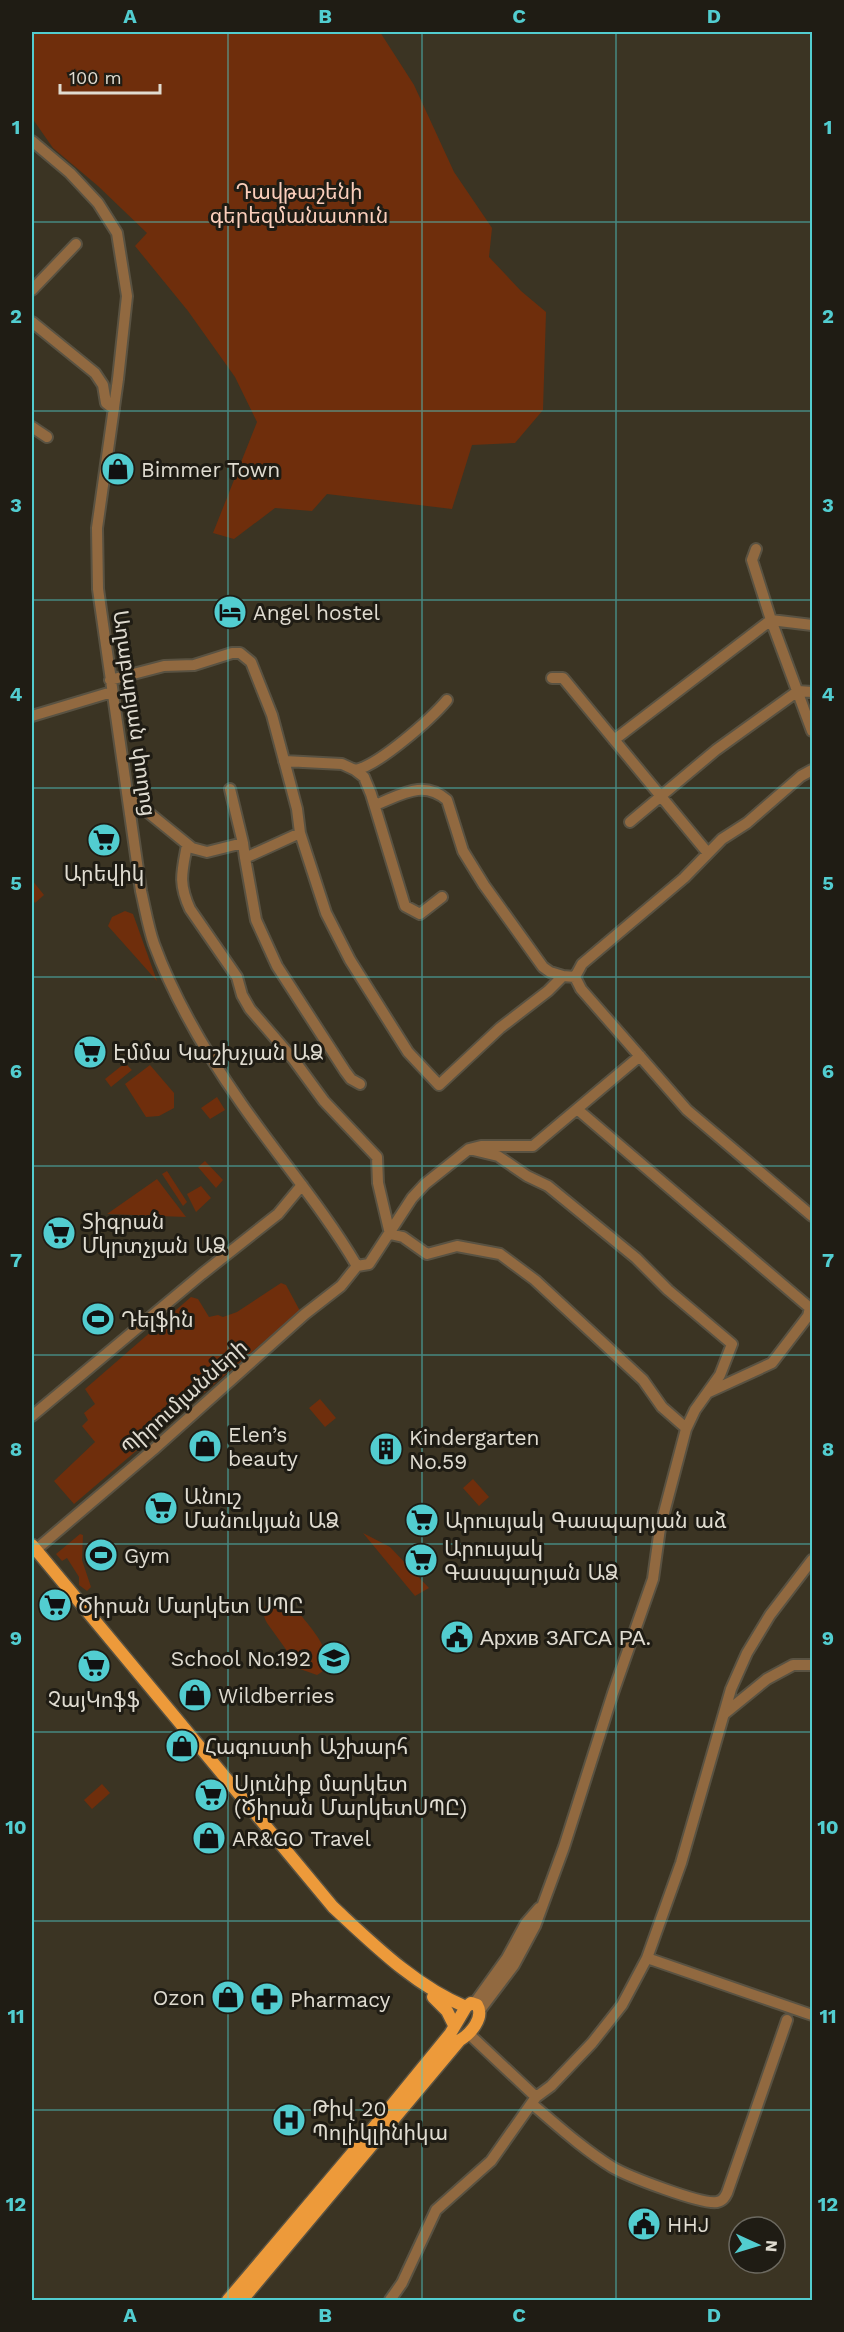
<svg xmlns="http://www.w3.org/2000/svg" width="844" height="2332" font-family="'Work Sans','Noto Sans Armenian',sans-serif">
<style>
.green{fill:#6f2e0c}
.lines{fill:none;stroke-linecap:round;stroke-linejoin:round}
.minor-casing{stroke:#595242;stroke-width:14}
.major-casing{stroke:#595242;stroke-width:15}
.minor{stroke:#916940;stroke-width:10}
.major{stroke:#ed9a3a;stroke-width:12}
.grid{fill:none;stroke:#52cdd0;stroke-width:1.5;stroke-opacity:0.55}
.labels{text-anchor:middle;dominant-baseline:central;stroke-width:6;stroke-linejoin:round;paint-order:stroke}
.park-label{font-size:21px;fill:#facebb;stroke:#1f1c14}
.poi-label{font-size:21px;fill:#e0dcd1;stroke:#1f1c14;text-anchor:start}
.street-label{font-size:21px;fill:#e0dcd1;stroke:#1f1c14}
.neatline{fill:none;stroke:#52cdd0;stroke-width:2}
.grid-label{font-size:20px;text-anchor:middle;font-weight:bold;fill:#52cdd0}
</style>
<rect width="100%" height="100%" fill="#3b3423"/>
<path class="green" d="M 32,32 L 380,32 L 414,85 L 454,172 L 492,228 L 489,257 L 521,291 L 546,312 L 543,410 L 515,443 L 472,445 L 452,509 L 327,494 L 312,511 L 275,508 L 234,539 L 213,533 L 257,422 L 235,377 L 188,311 L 135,246 L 147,233 L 98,186 L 53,148 L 32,118 Z
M 32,880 L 44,895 L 35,903 L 32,899 Z
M 125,911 L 133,914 L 157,981 L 108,926 L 112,917 Z
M 125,1063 L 132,1070 L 111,1087 L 105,1079 Z
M 150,1065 L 174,1093 L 174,1108 L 159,1116 L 146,1117 L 125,1084 Z
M 217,1097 L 225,1110 L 210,1119 L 201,1108 Z
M 205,1161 L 223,1180 L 216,1188 L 198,1167 Z
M 167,1171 L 187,1202 L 183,1206 L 162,1174 Z
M 157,1179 L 186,1217 L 107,1214 Z
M 201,1186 L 211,1198 L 196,1212 L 187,1194 Z
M 281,1283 L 286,1285 L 300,1311 L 74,1504 L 54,1481 L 95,1442 L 82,1426 L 88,1420 L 84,1413 L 95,1404 L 85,1389 L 191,1297 L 198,1299 L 209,1317 L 218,1315 L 223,1317 L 237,1312 Z
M 320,1399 L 336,1418 L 325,1427 L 309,1408 Z
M 473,1479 L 489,1497 L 479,1506 L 463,1488 Z
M 363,1533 L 390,1547 L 429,1588 L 415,1596 Z
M 80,1534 L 83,1535 L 82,1560 L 91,1587 L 87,1591 L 79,1585 L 79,1577 L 67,1558 L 62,1561 L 56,1554 Z
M 275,1598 L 286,1600 L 292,1604 C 304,1621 346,1661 317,1675 L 300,1669 L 267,1623 C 260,1611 264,1604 275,1598 Z
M 102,1784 L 110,1793 L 92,1809 L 84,1800 Z"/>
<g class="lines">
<defs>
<path id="minor" d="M 32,141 L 70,173 L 98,203 L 117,233 L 127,296 L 118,379 L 97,528 L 98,589 L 141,891 C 145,908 148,927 154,944 C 175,1001 206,1053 241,1103 C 279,1158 323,1208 357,1266
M 32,290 L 76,244
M 32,322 L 95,373 L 103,385 L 106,403 L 114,409
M 32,427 L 47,437
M 756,549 L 752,560 L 771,620 L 812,731
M 552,678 L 563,678 L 707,852
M 110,680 L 164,666 L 194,665 L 232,653 L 240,653 L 251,662 L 272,715 L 297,809 L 300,833 L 326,913 L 350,960 L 408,1052 L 439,1085 L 500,1028 L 548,991 L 563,976 L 575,977
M 32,716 L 112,692
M 614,740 L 771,620 L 812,625
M 284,761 L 342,764 L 355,770
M 230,789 L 243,843
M 128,796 L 192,848 L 207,852 L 243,843 L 245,858 L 300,833
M 375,805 C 401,795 423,779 447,800 L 463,851 L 484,885 L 543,967 L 550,972 L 563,976
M 630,822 L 716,750 L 798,691 L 812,692
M 187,845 C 182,872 178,883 190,909 L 237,977 L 242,995 L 250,1009 L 294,1060 L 324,1101 L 377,1157 L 378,1183 L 390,1234 L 403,1237 L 427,1254 L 457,1246 L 500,1254 L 535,1280 L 643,1380 L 662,1407 L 686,1428
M 245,858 L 256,920 L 277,966 L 345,1071 L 351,1079 L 360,1084
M 442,897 L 420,914 L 405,906 L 371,794 L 364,777 L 355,770 C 378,766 431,719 447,700
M 575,977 L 581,989 L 687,1110 L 812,1216
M 575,977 L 582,964 L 684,878 L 722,839 L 747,823 L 801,776 L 812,770
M 577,1109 L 810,1308 L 812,1307
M 469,1149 L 498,1156 L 527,1176 L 548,1186 L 636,1258 L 668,1290 L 732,1344 L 720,1375 L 695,1410 L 686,1429 L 660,1528 L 653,1579 L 613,1693 L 564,1847 L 535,1926 L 514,1965 L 480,2010
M 357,1266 L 369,1264 L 412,1198 L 425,1184 L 469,1149 L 481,1146 L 533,1146 L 640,1056
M 709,1392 L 772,1363 L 808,1316 L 810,1308
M 32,1416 L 202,1274 L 278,1214 L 302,1185
M 32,1553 L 153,1450 L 305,1314 L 341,1286 L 357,1266
M 724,1714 L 767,1679 L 793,1665 L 812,1665
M 647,1958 L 812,2015
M 474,2004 L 507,1958 L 526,1923 L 539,1908
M 468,2033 L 536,2097
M 532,2104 C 558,2126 583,2149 612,2167 C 627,2176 702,2205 717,2202 C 723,2201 725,2197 727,2193 L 787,2020
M 390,2300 L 402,2283 L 436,2210 L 491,2161 L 536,2097 L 551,2086 L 592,2043 L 622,2005 L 647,1958 L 681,1863 L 731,1689 L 747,1653 L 770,1615 L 812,1560"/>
<path id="major" d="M 32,1545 L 333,1907 C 373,1944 415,1986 466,2007
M 433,1997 L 447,2011 L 454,2025
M 228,2300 L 366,2137 L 450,2034 L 466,2007 L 471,2003 L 477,2005 C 485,2018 470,2034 460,2040 L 242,2300"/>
</defs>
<use href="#minor" class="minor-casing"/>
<use href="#major" class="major-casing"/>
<use href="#minor" class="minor"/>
<use href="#major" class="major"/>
</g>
<path class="grid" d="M 228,32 L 228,2300M 422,32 L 422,2300M 616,32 L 616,2300M 32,222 L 812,222M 32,411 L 812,411M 32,600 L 812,600M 32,788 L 812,788M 32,977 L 812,977M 32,1166 L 812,1166M 32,1355 L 812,1355M 32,1544 L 812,1544M 32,1732 L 812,1732M 32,1921 L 812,1921M 32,2110 L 812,2110"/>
<defs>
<symbol id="shop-disc" viewBox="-11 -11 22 22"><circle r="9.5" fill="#52cdd0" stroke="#1f1c14"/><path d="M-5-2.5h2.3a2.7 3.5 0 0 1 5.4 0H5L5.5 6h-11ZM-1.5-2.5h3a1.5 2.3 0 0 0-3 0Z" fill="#111"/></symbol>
<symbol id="hotel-disc" viewBox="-11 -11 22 22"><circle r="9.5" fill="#52cdd0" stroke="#1f1c14"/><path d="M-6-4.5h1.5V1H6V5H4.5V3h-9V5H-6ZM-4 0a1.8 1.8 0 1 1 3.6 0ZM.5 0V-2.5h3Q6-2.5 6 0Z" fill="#111"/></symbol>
<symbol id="supermarket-disc" viewBox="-11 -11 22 22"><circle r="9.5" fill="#52cdd0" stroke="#1f1c14"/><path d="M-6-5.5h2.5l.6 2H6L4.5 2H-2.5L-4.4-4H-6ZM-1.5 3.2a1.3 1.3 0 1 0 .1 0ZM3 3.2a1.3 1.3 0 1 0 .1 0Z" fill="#111"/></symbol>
<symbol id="stadium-disc" viewBox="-11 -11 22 22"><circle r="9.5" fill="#52cdd0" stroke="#1f1c14"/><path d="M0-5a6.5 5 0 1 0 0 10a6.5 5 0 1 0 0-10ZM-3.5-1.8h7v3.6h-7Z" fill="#111"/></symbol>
<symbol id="building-disc" viewBox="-11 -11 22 22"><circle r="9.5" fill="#52cdd0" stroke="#1f1c14"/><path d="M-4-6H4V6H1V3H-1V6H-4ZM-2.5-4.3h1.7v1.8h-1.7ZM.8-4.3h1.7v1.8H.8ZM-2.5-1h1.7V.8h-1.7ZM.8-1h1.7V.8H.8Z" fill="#111"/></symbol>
<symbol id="civic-disc" viewBox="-11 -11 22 22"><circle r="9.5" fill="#52cdd0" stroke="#1f1c14"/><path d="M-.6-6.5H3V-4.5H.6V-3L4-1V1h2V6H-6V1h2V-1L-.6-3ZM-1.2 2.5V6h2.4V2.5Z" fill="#111"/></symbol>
<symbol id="school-disc" viewBox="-11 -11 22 22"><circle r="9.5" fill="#52cdd0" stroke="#1f1c14"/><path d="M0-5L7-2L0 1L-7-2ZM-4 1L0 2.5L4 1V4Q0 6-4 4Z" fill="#111"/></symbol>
<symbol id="pharmacy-disc" viewBox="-11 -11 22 22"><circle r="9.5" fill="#52cdd0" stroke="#1f1c14"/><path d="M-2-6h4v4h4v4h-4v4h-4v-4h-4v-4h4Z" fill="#111"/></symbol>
<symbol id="hospital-disc" viewBox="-11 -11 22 22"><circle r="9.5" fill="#52cdd0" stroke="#1f1c14"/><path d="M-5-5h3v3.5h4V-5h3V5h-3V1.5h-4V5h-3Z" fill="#111"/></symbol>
</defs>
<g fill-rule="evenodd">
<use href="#shop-disc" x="99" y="450" width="38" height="38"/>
<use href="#hotel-disc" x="211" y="593" width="38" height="38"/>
<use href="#supermarket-disc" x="85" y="821" width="38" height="38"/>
<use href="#supermarket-disc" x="71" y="1033" width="38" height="38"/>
<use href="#supermarket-disc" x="40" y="1214" width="38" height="38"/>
<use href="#stadium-disc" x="79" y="1300" width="38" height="38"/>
<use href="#shop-disc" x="186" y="1427" width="38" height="38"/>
<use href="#building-disc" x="367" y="1430" width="38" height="38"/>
<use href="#supermarket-disc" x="142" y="1489" width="38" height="38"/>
<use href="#supermarket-disc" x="403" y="1501" width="38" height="38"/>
<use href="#stadium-disc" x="82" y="1536" width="38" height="38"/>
<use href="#supermarket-disc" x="402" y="1541" width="38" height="38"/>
<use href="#supermarket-disc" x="36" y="1586" width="38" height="38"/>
<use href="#civic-disc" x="438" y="1618" width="38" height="38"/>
<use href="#school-disc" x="315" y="1639" width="38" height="38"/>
<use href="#supermarket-disc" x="75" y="1647" width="38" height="38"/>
<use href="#shop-disc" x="176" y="1676" width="38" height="38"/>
<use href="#shop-disc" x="163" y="1727" width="38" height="38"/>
<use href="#supermarket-disc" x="192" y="1776" width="38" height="38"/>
<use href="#shop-disc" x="190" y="1819" width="38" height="38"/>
<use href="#shop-disc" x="209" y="1978" width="38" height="38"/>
<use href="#pharmacy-disc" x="248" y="1980" width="38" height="38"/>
<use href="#hospital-disc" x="270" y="2101" width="38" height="38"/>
<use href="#civic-disc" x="625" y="2205" width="38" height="38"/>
</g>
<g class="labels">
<g class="park-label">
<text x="299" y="191">Դավթաշենի<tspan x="299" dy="24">գերեզմանատուն</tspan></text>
</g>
<g class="poi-label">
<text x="141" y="469">Bimmer Town</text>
<text x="253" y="612">Angel hostel</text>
<text x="104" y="873" text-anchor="middle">Արեվիկ</text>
<text x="113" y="1052">Էմմա Կաշխչյան ԱՁ</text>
<text x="82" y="1221">Տիգրան<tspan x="82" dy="24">Մկրտչյան ԱՁ</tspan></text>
<text x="121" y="1319">Դելֆին</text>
<text x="228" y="1434">Elen’s<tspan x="228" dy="24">beauty</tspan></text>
<text x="409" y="1437">Kindergarten<tspan x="409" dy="24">No.59</tspan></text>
<text x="184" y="1496">Անուշ<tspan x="184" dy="24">Մանուկյան ԱՁ</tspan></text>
<text x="445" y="1520">Արուսյակ Գասպարյան աձ</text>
<text x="444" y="1548">Արուսյակ<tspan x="444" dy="24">Գասպարյան ԱՁ</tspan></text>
<text x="124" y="1555">Gym</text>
<text x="78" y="1605">Ծիրան Մարկետ ՍՊԸ</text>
<text x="480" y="1637">Архив ЗАГСА РА.</text>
<text x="311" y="1658" text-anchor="end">School No.192</text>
<text x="218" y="1695">Wildberries</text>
<text x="94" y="1699" text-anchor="middle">ՉայԿոֆֆ</text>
<text x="205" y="1746">Հագուստի Աշխարհ</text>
<text x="234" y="1783">Սյունիք մարկետ<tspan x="234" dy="24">(Ծիրան ՄարկետՍՊԸ)</tspan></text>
<text x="232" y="1838">AR&amp;GO Travel</text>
<text x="205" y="1997" text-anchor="end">Ozon</text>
<text x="290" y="1999">Pharmacy</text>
<text x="312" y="2108">Թիվ 20<tspan x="312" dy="24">Պոլիկլինիկա</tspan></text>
<text x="667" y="2224">HHJ</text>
</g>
<g class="street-label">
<text transform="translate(135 713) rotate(82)">Աղաբաբյան փողոց</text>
<text transform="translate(184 1397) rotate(-42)">Պիրումյանների</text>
</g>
</g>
<rect width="844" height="2332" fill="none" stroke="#1f1c14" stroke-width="66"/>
<g transform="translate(757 2245) rotate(94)"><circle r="28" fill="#1f1c14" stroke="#6c6960" stroke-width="1.5"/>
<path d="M0-4.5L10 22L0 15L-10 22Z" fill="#52cdd0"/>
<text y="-9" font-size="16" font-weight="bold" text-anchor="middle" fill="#e0dcd1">N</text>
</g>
<path d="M60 84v9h100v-9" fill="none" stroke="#e0dcd1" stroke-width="3"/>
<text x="69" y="84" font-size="18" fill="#e0dcd1" stroke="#1f1c14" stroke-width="4.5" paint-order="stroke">100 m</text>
<rect x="33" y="33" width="778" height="2266" class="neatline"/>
<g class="grid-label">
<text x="130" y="23">A</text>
<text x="325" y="23">B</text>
<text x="519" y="23">C</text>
<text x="714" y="23">D</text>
<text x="16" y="134">1</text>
<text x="828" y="134">1</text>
<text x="16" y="323">2</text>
<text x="828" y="323">2</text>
<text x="16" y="512">3</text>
<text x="828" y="512">3</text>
<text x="16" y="701">4</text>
<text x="828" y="701">4</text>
<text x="16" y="890">5</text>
<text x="828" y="890">5</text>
<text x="16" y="1078">6</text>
<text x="828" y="1078">6</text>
<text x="16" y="1267">7</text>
<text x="828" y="1267">7</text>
<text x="16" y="1456">8</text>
<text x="828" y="1456">8</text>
<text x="16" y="1645">9</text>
<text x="828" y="1645">9</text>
<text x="16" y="1834">10</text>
<text x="828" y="1834">10</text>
<text x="16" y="2023">11</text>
<text x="828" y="2023">11</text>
<text x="16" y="2211">12</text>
<text x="828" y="2211">12</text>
<text x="130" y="2322">A</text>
<text x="325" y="2322">B</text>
<text x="519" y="2322">C</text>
<text x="714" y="2322">D</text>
</g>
</svg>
